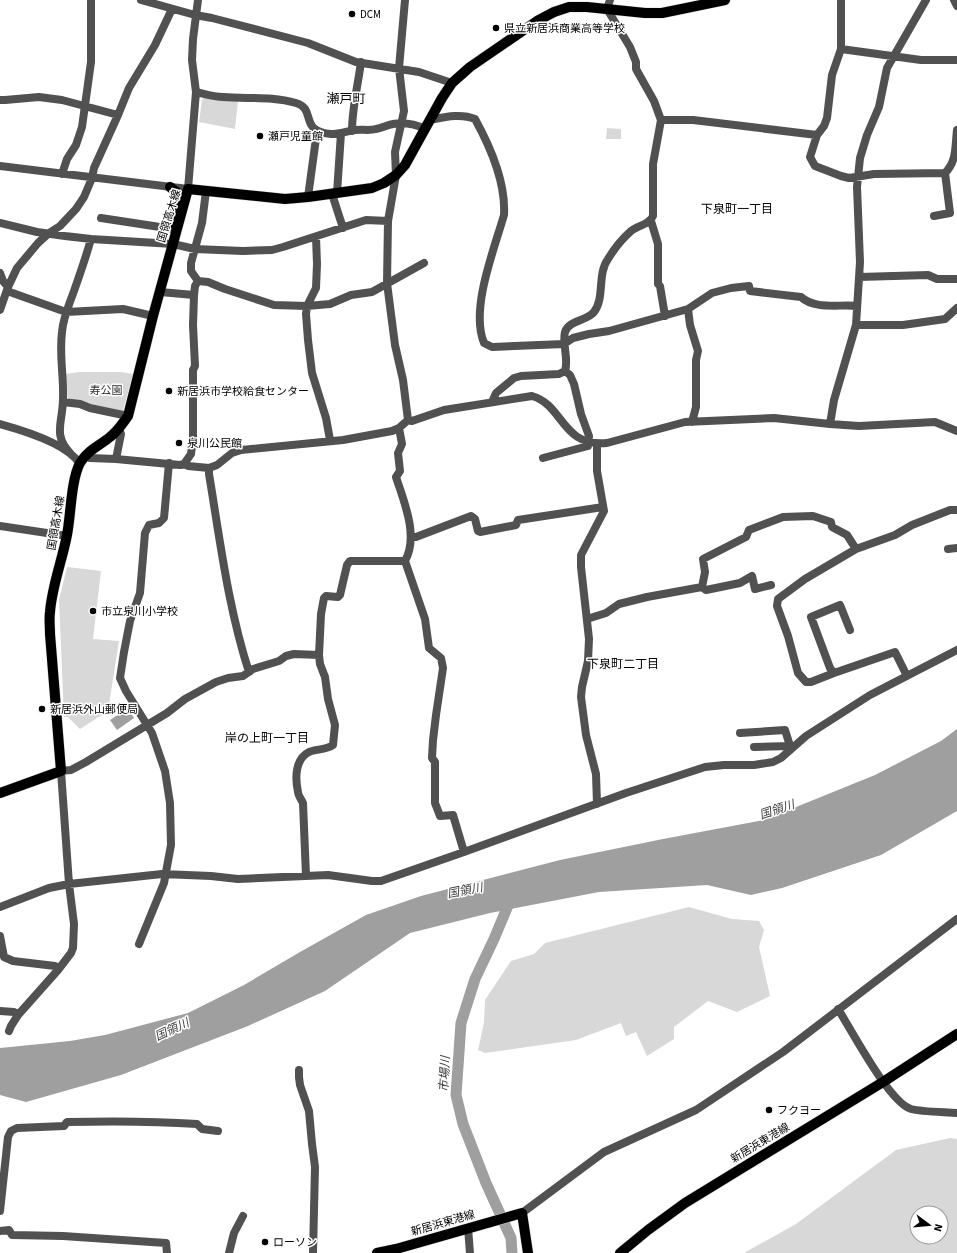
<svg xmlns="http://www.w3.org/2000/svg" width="957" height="1253" font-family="'Source Sans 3','Noto Sans JP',sans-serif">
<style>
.green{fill:#d8d8d8;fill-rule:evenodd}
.water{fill:#9f9f9f}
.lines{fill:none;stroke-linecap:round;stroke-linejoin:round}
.river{stroke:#9f9f9f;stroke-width:11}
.major-casing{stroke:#dbdbdb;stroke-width:11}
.minor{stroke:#515151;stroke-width:8}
.major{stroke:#000;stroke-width:10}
.poi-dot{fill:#000;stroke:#fff;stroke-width:1.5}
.labels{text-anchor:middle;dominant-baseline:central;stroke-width:3;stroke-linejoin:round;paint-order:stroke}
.poi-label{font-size:11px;fill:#000;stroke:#fff;text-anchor:start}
.street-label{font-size:11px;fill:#000;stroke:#fff}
.park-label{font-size:11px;fill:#2f2f2f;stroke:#fff}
.neighbourhood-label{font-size:12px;fill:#000;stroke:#fff}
.water-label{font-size:12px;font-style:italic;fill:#404040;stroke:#fff}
.quarter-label{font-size:13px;fill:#000;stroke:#fff}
</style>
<rect width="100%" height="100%" fill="#fff"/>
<path class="green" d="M 204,97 L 238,101 L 235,129 L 199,122 L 202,100 Z
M 607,128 L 621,129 L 621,139 L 606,139 Z
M 79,372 L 121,372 L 133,374 L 123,411 L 68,399 L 66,374 Z
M 67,567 L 101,571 L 93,639 L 119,641 L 108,711 L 80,729 L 68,717 L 64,717 L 59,600 Z
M 689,907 L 732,919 L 759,921 L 764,930 L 759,947 L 770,996 L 737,1012 L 708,1001 L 674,1027 L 674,1039 L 647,1056 L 636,1032 L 626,1036 L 621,1023 L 576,1040 L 485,1053 L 478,1050 L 484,1023 L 485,1000 L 511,961 L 534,954 L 545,943 Z
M 950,1138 L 957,1139 L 957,1253 L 744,1253 L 796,1224 L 896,1150 ZM 917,1213 L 941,1213 L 941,1237 L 917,1237 Z"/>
<path class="water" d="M 128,708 L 134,718 L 117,730 L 110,720 Z
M 957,729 L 957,811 L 881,855 L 782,888 L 751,895 L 707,885 L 599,892 L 490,913 L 410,933 L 325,991 L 248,1026 L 121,1075 L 26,1102 L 0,1095 L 0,1048 L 70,1041 L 105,1035 L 188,1013 L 244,985 L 300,952 L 366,915 L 421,896 L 560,860 L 663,839 L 764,820 L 875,775 L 941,741 Z"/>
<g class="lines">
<path class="river" d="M 512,896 L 494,939 L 475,979 L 461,1023 L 456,1095 L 463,1124 L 486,1183 L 511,1238 L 512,1253"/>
<defs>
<path id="major" d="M 170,187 L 178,193 L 178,197 L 173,224
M 0,793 L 61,771 L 50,634 C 50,627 49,619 50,612 C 52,586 62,561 67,535 C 71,514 71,480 80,463 C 88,450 99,446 110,437 C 118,431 122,424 128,416 L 153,316 L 188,189 L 285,199 L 308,197 L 372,188 L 384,183 L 396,175 L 405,165 L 442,98 L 452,83 L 470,67 L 537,21 L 554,12 L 569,7 L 587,7 L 645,13 L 662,13 L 725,0
M 377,1253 L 396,1249 L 522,1213 L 528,1253
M 620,1253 L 648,1230 L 685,1203 L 883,1082 L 957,1034"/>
</defs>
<use href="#major" class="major-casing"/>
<path class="minor" d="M 141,0 L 195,15 L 212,18 L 308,43 L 356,62 L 419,72 L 452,83
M 405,0 L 399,68 L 404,111 L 395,152 L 396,175 L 388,221 L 387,283 L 395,345 L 403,380 L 408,420
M 841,0 L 841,49 L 832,75 L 827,118 L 824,126 L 817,135 L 810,157 L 815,166 L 841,176 L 849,178 L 874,174 L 945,173 L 950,213 L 934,216
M 954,0 L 957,6
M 841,49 L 921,60 L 957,60
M 196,92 C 205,94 214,97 223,97 C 247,99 272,96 296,103 C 317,109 298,131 331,134 C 340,134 347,131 355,130 C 362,129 369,131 376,129 C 382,128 387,125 393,124 C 404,122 417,125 426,129
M 0,100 L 5,100 L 39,97 L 62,100 L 118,115
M 430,120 C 445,117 461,113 475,119 C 491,148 506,182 504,215 C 494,250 470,309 484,343 L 492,347 L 564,344 L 573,338 L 589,334 L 609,331 L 688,309 L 712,293 L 731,288 L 749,286 L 750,291 L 801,297 C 815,310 840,304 857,306
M 661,120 L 693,120 L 817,135
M 352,131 C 352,108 358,85 361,62
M 0,166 L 188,189 L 196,92 L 192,60 L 193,39 L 198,0
M 945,173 C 957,161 955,147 957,130
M 62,174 L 67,159 L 76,145 L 82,127 L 91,62 L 91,0
M 337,193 L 341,133
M 332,194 L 343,228
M 308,197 L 317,131
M 101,218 L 173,229
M 651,221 L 658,244 L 658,284 L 660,286 L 665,316
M 0,223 L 37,232 L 65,236 L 91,239 L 173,244 L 195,249 L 243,251 L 272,250 L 283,247 L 366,220 L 388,221
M 316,237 L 317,264 L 316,288 L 307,306 L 306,314 L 308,340 L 312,373 L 326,418 L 330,440
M 0,273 L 3,281 L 8,287
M 859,277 L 928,275 L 937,279 L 957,279
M 198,281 L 208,282 L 225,289 L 274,305 L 307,306 L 330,304 L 351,295 L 372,292 L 424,263
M 7,291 L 66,312 L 123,309 L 153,316
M 160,292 L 194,295
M 688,309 L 690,325 L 698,351 L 696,360 L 696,407 L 692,422
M 0,310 L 8,287 L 17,268 L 38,243 L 49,233 L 60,226 L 76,209 L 84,197 L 92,178 L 94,168 L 118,115 L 129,88 L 155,45 L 172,9
M 856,325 L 903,325 L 945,319 L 957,308
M 63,402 L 80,404 L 90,408 L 128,416
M 492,402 L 496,393 L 514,378 L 521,376 L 559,374 L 565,371
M 0,424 C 22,430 68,444 80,464
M 830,424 L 834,400 L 856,325 L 860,262 L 857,187 L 860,158 L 867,135 L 879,107 L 887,68 L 926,0
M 399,428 L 402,444 L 398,453 L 400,471 L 396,477 C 404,502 419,536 405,561 L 425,619 L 429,648 L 441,658 L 443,668 L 436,715 L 433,740 L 432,758 L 435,762 L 435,803 L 440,816 L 453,815 L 464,852
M 71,454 C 52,435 63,422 63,399 C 64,377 59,355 62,332 C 63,318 69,305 74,291 C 80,274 86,257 91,239
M 85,455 L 90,458 L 116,459 L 121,434 L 119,429
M 543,458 L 588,446 L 589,436 L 581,414 L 574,384 L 570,375 L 565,371 C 569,359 562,345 565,332 C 569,320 587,321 594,312 C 605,298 597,274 608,259 C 614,249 622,239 631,231 C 638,225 649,225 653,216 L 653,164 L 661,120 L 654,101 L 636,69 L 636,62 L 630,47 L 607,9 L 610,0
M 116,459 L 180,465 L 184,464 L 188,466 L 209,468 L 217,465 L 232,453 L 241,450 L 343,440 L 392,431 L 399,428 L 408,420 L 412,421 L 444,410 L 532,396 C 564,405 561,447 607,443 L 685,422 L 774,418 L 830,424 L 859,426 L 935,422 L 957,431
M 184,464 L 191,454 L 193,438 L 193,370 L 195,366 L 193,325 L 194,295 L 195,286 L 198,281 L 191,271 L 191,263 L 202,223 L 206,191
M 209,468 L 209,474 C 220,540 228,607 249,672
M 0,526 L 67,536
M 411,537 L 416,537 L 471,516 L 475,519 L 478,531 L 480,532 L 516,525 L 518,520 L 603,507
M 948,549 L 957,548
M 702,587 L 706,590 L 740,583 L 752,576 L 755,589 L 771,585
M 587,619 L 606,613 L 619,604 L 647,597 L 702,587 L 705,572 L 703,559 L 746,537 L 749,530 L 783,517 L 813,516 L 831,522 L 832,527 L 847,535 L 856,549
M 834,673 L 830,668 L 811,617 L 840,605 L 850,630
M 907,676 L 895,652 L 834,673 L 811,682 L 806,682 L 798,673 L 788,636 L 777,606 L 778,599 L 805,579 L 856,549 L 895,535 L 912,525 L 950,510 L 957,510
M 740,733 L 785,730 L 791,749
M 754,747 L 790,746
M 597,804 L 596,774 L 586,735 L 581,697 L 582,687 L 588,661 L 589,639 L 581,567 L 581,555 L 604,511 L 597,471 L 597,444
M 306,876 L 303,803 C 301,799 298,795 298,792 C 295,778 295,759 309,752 C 316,749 326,750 333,745 L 335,725 L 328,699 L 325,677 L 320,664 L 319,655 L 321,614 L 324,598 L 326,596 L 338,597 L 340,595 L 347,565 L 350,561 L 405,561
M 0,907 L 49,888 L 69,884 L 162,874 L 211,876 L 238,879 L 328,875 L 372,881 L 381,881 L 464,852 L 626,793 L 705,767 L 724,765 L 754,765 L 773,762 L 781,758 L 806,736 L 870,695 L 957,650
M 0,936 L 4,957 L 13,961 L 55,966 L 58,970
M 139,944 L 164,883 L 171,845 L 170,803 L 165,771 L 152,733 L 126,691 L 120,678 L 124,652 L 130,621 L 140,593 L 145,533 L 149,525 L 159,523 L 164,518 L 169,463
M 838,1009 C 852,1031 889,1102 911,1109 C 922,1112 945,1112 957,1113
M 0,1011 L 14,1012 L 18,1015 L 58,970 L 71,953 L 73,948 L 74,924 L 69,884 L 61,771 L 71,770 L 86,762 L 167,713 L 185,699 L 216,682 L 228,678 L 243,676 L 253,669 L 279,661 L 286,656 L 294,654 L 319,655
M 9,1031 L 11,1026 L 18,1015
M 299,1070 L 299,1077 L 300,1085 L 309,1111 L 312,1144 L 315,1167 L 313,1253
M 0,1211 L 8,1137 L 11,1131 L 17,1128 L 64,1126 L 67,1122 C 111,1121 154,1121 197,1124 L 202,1129 L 218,1131
M 522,1213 L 604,1152 L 696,1110 L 783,1052 L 957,919
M 468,1228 L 470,1253
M 0,1231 L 9,1230 L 12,1235 L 63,1236 L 166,1243 L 167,1253
M 229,1253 L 234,1233 L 243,1216"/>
<use href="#major" class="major"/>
</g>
<g class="poi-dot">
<circle cx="352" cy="14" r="4"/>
<circle cx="496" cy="28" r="4"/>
<circle cx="260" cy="136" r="4"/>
<circle cx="169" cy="391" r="4"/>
<circle cx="179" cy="443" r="4"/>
<circle cx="93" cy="611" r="4"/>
<circle cx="42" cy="709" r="4"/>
<circle cx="769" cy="1110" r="4"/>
<circle cx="265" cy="1242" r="4"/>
</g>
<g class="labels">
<g class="poi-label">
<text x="360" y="14">DCM</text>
<text x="504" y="28">県立新居浜商業高等学校</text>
<text x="268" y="136">瀬戸児童館</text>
<text x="177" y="391">新居浜市学校給食センター</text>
<text x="187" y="443">泉川公民館</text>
<text x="101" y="611">市立泉川小学校</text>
<text x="50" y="709">新居浜外山郵便局</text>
<text x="777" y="1110">フクヨー</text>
<text x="273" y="1242">ローソン</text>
</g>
<g class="street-label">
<text transform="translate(169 216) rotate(-73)">国領高木線</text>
<text transform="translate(56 523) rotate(-80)">国領高木線</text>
<text transform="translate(760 1143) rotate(-31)">新居浜東港線</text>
<text transform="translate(443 1223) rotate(-16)">新居浜東港線</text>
</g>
<g class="park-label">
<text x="106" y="390">寿公園</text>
</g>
<g class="neighbourhood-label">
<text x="737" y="209">下泉町一丁目</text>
<text x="623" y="664">下泉町二丁目</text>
<text x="267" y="738">岸の上町一丁目</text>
</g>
<g class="water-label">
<text transform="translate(777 810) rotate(-18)">国領川</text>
<text transform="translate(465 891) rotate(-11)">国領川</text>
<text transform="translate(172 1030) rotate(-25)">国領川</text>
<text transform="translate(445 1074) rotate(-87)">市場川</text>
</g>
<g class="quarter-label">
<text x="346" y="99">瀬戸町</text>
</g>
</g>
<g transform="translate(929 1225) rotate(106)"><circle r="19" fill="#ffffff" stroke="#999999"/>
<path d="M0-3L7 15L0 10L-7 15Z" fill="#000000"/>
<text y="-6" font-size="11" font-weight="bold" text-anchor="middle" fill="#000000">N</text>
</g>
</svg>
